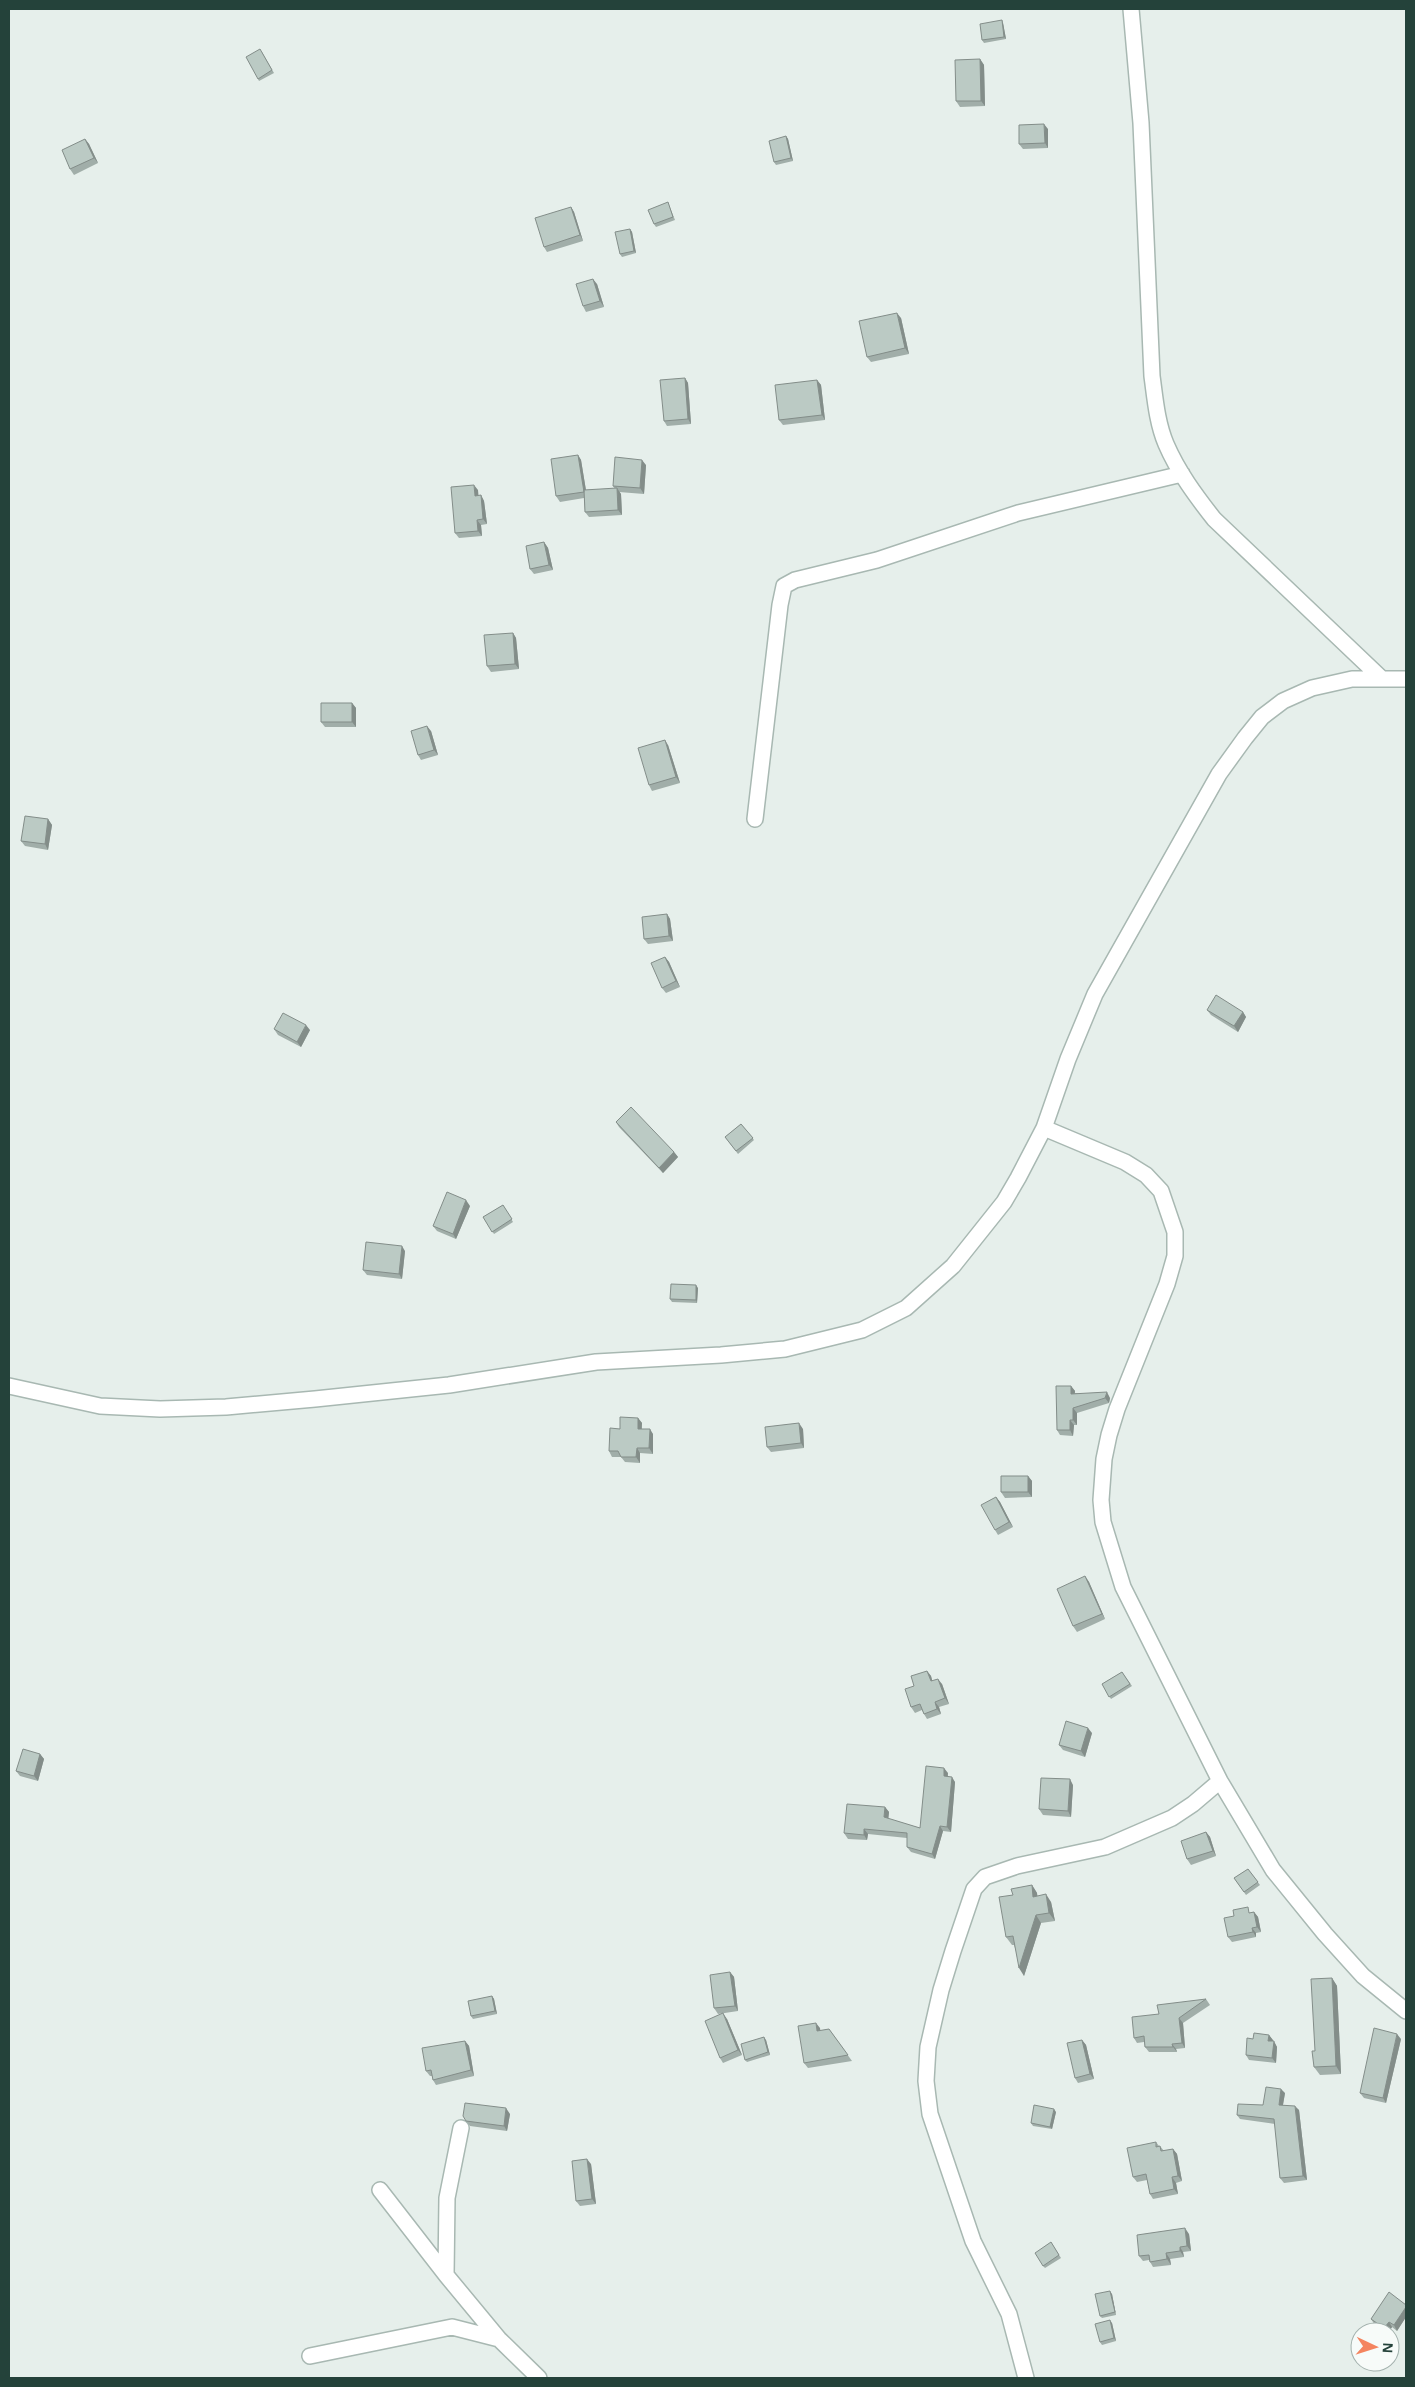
<svg xmlns="http://www.w3.org/2000/svg" width="1415" height="2387" font-family="Helvetica,sans-serif">
<style>
.lines{fill:none;stroke-linecap:round;stroke-linejoin:round}
.street-casing{stroke:#a8b8b2;stroke-width:18}
.street{stroke:#fff;stroke-width:15}
.wall{fill:#a1aea9}
.shaded-wall{fill:#838d89}
.building{fill:#bbcac4;stroke:#838d89}
</style>
<rect width="100%" height="100%" fill="#e6efeb"/>
<g class="lines">
<defs>
<path id="street" d="M 1131,9 L 1141,123 L 1152,376 C 1155,398 1157,423 1166,444 C 1178,472 1196,496 1214,519 L 1381,678
M 755,819 L 780,605 L 784,586 L 795,580 L 877,560 L 1018,513 L 1182,474
M 1044,1128 L 1125,1162 L 1146,1175 L 1161,1191 L 1175,1232 L 1175,1256 L 1167,1284 L 1117,1409 L 1109,1435 L 1104,1459 L 1101,1500 L 1103,1522 L 1123,1587 L 1220,1781 L 1273,1870 L 1325,1934 L 1363,1976 L 1406,2011
M 9,1386 L 100,1406 L 160,1409 L 226,1407 L 315,1399 L 449,1385 L 596,1362 L 721,1355 L 785,1349 L 862,1330 L 906,1308 L 953,1266 L 1004,1202 L 1018,1178 L 1044,1128 L 1068,1059 L 1095,994 L 1219,774 L 1245,738 L 1262,717 L 1283,701 L 1312,688 L 1352,679 L 1406,679
M 461,2128 L 447,2198 L 446,2275 L 499,2339 L 539,2378
M 380,2190 L 446,2275
M 310,2356 L 452,2327 L 499,2339
M 1026,2378 L 1009,2314 L 973,2241 L 930,2114 L 926,2081 L 928,2047 L 941,1990 L 953,1951 L 974,1889 L 985,1877 L 1017,1866 L 1105,1847 L 1172,1818 L 1193,1804 L 1220,1781"/>
</defs>
<use href="#street" class="street-casing"/>
<use href="#street" class="street"/>
</g>
<path class="wall" d="M 1002,20 L 1003,23 L 1006,39 L 984,43 L 982,40 Z
M 262,52 L 274,73 L 259,81 L 258,79 Z
M 980,59 L 984,65 L 985,106 L 960,107 L 956,101 Z
M 1048,129 L 1048,148 L 1023,149 L 1019,144 Z
M 786,136 L 788,139 L 793,161 L 776,165 L 774,162 Z
M 85,139 L 89,144 L 98,163 L 74,175 L 70,169 Z
M 668,202 L 669,205 L 675,220 L 656,227 L 654,224 Z
M 571,207 L 574,212 L 583,241 L 547,252 L 544,247 Z
M 630,229 L 632,232 L 636,253 L 622,257 L 620,254 Z
M 597,284 L 604,307 L 586,312 L 583,306 Z
M 901,318 L 909,354 L 871,362 L 867,357 Z
M 685,378 L 688,383 L 691,424 L 667,426 L 664,421 Z
M 817,380 L 821,385 L 825,420 L 783,425 L 779,420 Z
M 578,455 L 581,460 L 586,490 L 615,489 L 613,486 L 646,465 L 644,494 L 619,492 L 621,494 L 622,515 L 589,517 L 585,512 L 584,498 L 560,502 L 556,496 Z
M 478,490 L 478,496 L 481,495 L 484,501 L 487,524 L 481,525 L 482,536 L 459,538 L 455,533 Z
M 544,542 L 548,548 L 553,570 L 534,574 L 530,569 Z
M 513,633 L 516,638 L 519,669 L 491,672 L 487,666 Z
M 352,703 L 356,708 L 356,727 L 325,727 L 321,722 Z
M 431,731 L 438,755 L 421,760 L 418,755 Z
M 668,745 L 680,783 L 652,791 L 649,785 Z
M 48,819 L 52,825 L 48,850 L 25,846 L 21,841 Z
M 667,914 L 670,919 L 673,941 L 648,944 L 644,939 Z
M 665,957 L 669,962 L 680,987 L 666,993 L 662,988 Z
M 1207,1010 L 1243,1012 L 1246,1017 L 1238,1032 L 1211,1015 Z
M 274,1029 L 310,1030 L 301,1047 L 278,1035 Z
M 616,1122 L 674,1152 L 678,1157 L 663,1173 L 619,1127 Z
M 741,1124 L 754,1140 L 738,1154 L 725,1137 Z
M 503,1205 L 513,1222 L 494,1234 L 483,1217 Z
M 470,1206 L 456,1239 L 437,1231 L 433,1226 Z
M 405,1251 L 402,1279 L 367,1275 L 363,1270 Z
M 698,1288 L 697,1303 L 672,1302 L 670,1299 Z
M 1071,1386 L 1075,1391 L 1075,1393 L 1110,1398 L 1109,1403 L 1077,1413 L 1077,1425 L 1074,1425 L 1073,1436 L 1060,1435 L 1057,1430 Z
M 638,1418 L 642,1423 L 642,1429 L 653,1434 L 653,1454 L 640,1453 L 640,1463 L 625,1462 L 621,1457 L 612,1457 L 609,1451 L 620,1429 Z
M 803,1429 L 804,1448 L 771,1452 L 767,1447 Z
M 1028,1476 L 1032,1481 L 1032,1497 L 1005,1498 L 1001,1492 Z
M 996,1497 L 1000,1502 L 1013,1527 L 998,1535 L 995,1530 Z
M 1085,1576 L 1089,1582 L 1105,1619 L 1077,1632 L 1073,1626 Z
M 927,1671 L 931,1676 L 932,1681 L 942,1684 L 949,1704 L 939,1707 L 941,1714 L 927,1719 L 924,1714 L 922,1710 L 915,1713 L 911,1707 L 914,1686 Z
M 1122,1672 L 1132,1686 L 1111,1699 L 1102,1684 Z
M 1092,1733 L 1085,1757 L 1063,1750 L 1059,1745 Z
M 40,1754 L 44,1759 L 38,1781 L 20,1776 L 16,1771 Z
M 948,1773 L 948,1776 L 955,1782 L 951,1832 L 943,1831 L 935,1859 L 911,1852 L 907,1847 L 907,1838 L 868,1834 L 867,1840 L 848,1839 L 844,1833 L 885,1807 L 889,1812 L 888,1819 L 920,1828 Z
M 1073,1785 L 1071,1817 L 1043,1815 L 1039,1809 Z
M 1206,1832 L 1210,1837 L 1216,1856 L 1191,1865 L 1187,1859 Z
M 1248,1869 L 1260,1885 L 1246,1895 L 1234,1878 Z
M 1032,1885 L 1037,1893 L 1037,1896 L 1051,1902 L 1055,1921 L 1041,1923 L 1024,1976 L 1014,1945 L 1012,1945 L 1006,1937 L 1013,1895 Z
M 1252,1912 L 1254,1912 L 1258,1917 L 1261,1932 L 1256,1933 L 1256,1937 L 1232,1942 L 1228,1937 Z
M 730,1972 L 734,1977 L 738,2011 L 718,2014 L 714,2008 Z
M 1332,1978 L 1337,1986 L 1341,2074 L 1320,2075 L 1314,2067 L 1315,2051 Z
M 492,1996 L 494,1999 L 497,2014 L 473,2019 L 471,2016 Z
M 1206,1999 L 1210,2005 L 1183,2023 L 1185,2048 L 1176,2049 L 1177,2052 L 1149,2052 L 1145,2047 L 1144,2042 L 1137,2043 L 1134,2038 L 1159,2014 Z
M 727,2019 L 742,2055 L 723,2063 L 720,2058 Z
M 820,2028 L 820,2031 L 829,2029 L 852,2061 L 808,2068 L 804,2063 Z
M 1269,2035 L 1277,2047 L 1276,2063 L 1249,2060 L 1246,2055 Z
M 1401,2039 L 1386,2103 L 1364,2098 L 1360,2093 Z
M 766,2040 L 770,2055 L 747,2062 L 745,2060 Z
M 1082,2040 L 1086,2045 L 1094,2079 L 1078,2083 L 1075,2078 Z
M 465,2041 L 469,2046 L 474,2076 L 436,2085 L 433,2080 L 432,2076 L 430,2076 L 426,2071 Z
M 1285,2093 L 1283,2105 L 1299,2110 L 1307,2180 L 1284,2183 L 1280,2178 L 1275,2124 L 1240,2119 L 1237,2115 L 1263,2105 Z
M 1056,2112 L 1052,2129 L 1033,2126 L 1031,2123 Z
M 510,2114 L 507,2131 L 470,2126 L 466,2121 Z
M 1156,2142 L 1159,2146 L 1160,2146 L 1164,2151 L 1173,2149 L 1177,2154 L 1182,2181 L 1176,2183 L 1178,2194 L 1153,2199 L 1150,2194 L 1147,2180 L 1137,2182 L 1133,2177 Z
M 591,2164 L 596,2204 L 580,2206 L 576,2201 Z
M 1189,2234 L 1191,2251 L 1183,2252 L 1184,2257 L 1170,2259 L 1171,2265 L 1153,2267 L 1149,2260 L 1143,2261 L 1139,2256 Z
M 1051,2242 L 1061,2258 L 1045,2268 L 1043,2266 Z
M 1112,2294 L 1116,2315 L 1102,2318 L 1100,2316 Z
M 1406,2305 L 1406,2317 L 1397,2331 L 1392,2327 L 1389,2332 L 1385,2332 L 1375,2325 L 1371,2319 Z
M 1112,2323 L 1116,2341 L 1102,2345 L 1100,2342 Z"/>
<path class="shaded-wall" d="M 1002,20 L 1003,23 L 1006,39 L 1004,37 Z
M 980,59 L 984,65 L 985,106 L 981,101 Z
M 1044,124 L 1048,129 L 1048,148 L 1045,143 Z
M 786,136 L 788,139 L 793,161 L 791,158 Z
M 85,139 L 89,144 L 98,163 L 94,158 Z
M 571,207 L 574,212 L 583,241 L 580,235 Z
M 630,229 L 632,232 L 636,253 L 634,251 Z
M 593,279 L 597,284 L 604,307 L 600,301 Z
M 897,313 L 901,318 L 909,354 L 905,348 Z
M 685,378 L 688,383 L 691,424 L 688,419 Z
M 817,380 L 821,385 L 825,420 L 822,415 Z
M 578,455 L 581,460 L 587,497 L 584,492 Z
M 642,460 L 646,465 L 644,494 L 640,488 Z
M 474,485 L 478,490 L 479,501 L 475,496 Z
M 617,488 L 621,494 L 622,515 L 618,510 Z
M 481,495 L 484,501 L 487,524 L 483,519 Z
M 477,520 L 481,525 L 482,536 L 478,531 Z
M 544,542 L 548,548 L 553,570 L 549,565 Z
M 513,633 L 516,638 L 519,669 L 515,664 Z
M 352,703 L 356,708 L 356,727 L 352,722 Z
M 427,726 L 431,731 L 438,755 L 434,750 Z
M 665,740 L 668,745 L 680,783 L 676,777 Z
M 48,819 L 52,825 L 48,850 L 45,844 Z
M 667,914 L 670,919 L 673,941 L 669,936 Z
M 665,957 L 669,962 L 680,987 L 676,981 Z
M 1243,1012 L 1246,1017 L 1238,1032 L 1234,1026 Z
M 306,1025 L 310,1030 L 301,1047 L 297,1042 Z
M 674,1152 L 678,1157 L 663,1173 L 659,1168 Z
M 466,1200 L 470,1206 L 456,1239 L 453,1234 Z
M 402,1246 L 405,1251 L 402,1279 L 399,1274 Z
M 696,1285 L 698,1288 L 697,1303 L 696,1300 Z
M 1071,1386 L 1075,1391 L 1074,1399 L 1071,1394 Z
M 1107,1392 L 1110,1398 L 1109,1403 L 1105,1398 Z
M 1073,1408 L 1077,1413 L 1077,1425 L 1073,1420 Z
M 638,1418 L 642,1423 L 641,1434 L 638,1429 Z
M 1070,1420 L 1074,1425 L 1073,1436 L 1070,1430 Z
M 799,1423 L 803,1429 L 804,1448 L 801,1443 Z
M 650,1429 L 653,1434 L 653,1454 L 649,1448 Z
M 637,1448 L 640,1453 L 640,1463 L 636,1457 Z
M 1028,1476 L 1032,1481 L 1032,1497 L 1028,1492 Z
M 996,1497 L 1000,1502 L 1013,1527 L 1009,1522 Z
M 1085,1576 L 1089,1582 L 1105,1619 L 1102,1614 Z
M 927,1671 L 931,1676 L 934,1687 L 931,1681 Z
M 938,1679 L 942,1684 L 949,1704 L 945,1698 Z
M 935,1702 L 939,1707 L 941,1714 L 937,1709 Z
M 1088,1728 L 1092,1733 L 1085,1757 L 1081,1751 Z
M 40,1754 L 44,1759 L 38,1781 L 34,1776 Z
M 944,1768 L 948,1773 L 947,1781 L 944,1776 Z
M 952,1777 L 955,1782 L 951,1832 L 947,1827 Z
M 1070,1779 L 1073,1785 L 1071,1817 L 1068,1811 Z
M 885,1807 L 889,1812 L 888,1822 L 884,1817 Z
M 940,1826 L 943,1831 L 935,1859 L 932,1854 Z
M 864,1829 L 868,1834 L 867,1840 L 864,1835 Z
M 1206,1832 L 1210,1837 L 1216,1856 L 1213,1851 Z
M 1032,1885 L 1037,1893 L 1039,1905 L 1033,1897 Z
M 1046,1894 L 1051,1902 L 1055,1921 L 1049,1913 Z
M 1254,1912 L 1258,1917 L 1261,1932 L 1257,1927 Z
M 1036,1915 L 1041,1923 L 1024,1976 L 1019,1968 Z
M 1252,1928 L 1256,1933 L 1256,1937 L 1253,1932 Z
M 730,1972 L 734,1977 L 738,2011 L 735,2006 Z
M 1332,1978 L 1337,1986 L 1341,2074 L 1336,2066 Z
M 492,1996 L 494,1999 L 497,2014 L 495,2011 Z
M 723,2013 L 727,2019 L 742,2055 L 738,2050 Z
M 1179,2018 L 1183,2023 L 1185,2048 L 1182,2043 Z
M 816,2023 L 820,2028 L 821,2036 L 817,2031 Z
M 1397,2034 L 1401,2039 L 1386,2103 L 1383,2098 Z
M 1269,2035 L 1273,2040 L 1272,2046 L 1268,2041 Z
M 764,2037 L 766,2040 L 770,2055 L 768,2052 Z
M 1082,2040 L 1086,2045 L 1094,2079 L 1090,2074 Z
M 465,2041 L 469,2046 L 474,2076 L 471,2070 Z
M 1274,2041 L 1277,2047 L 1276,2063 L 1272,2058 Z
M 1172,2044 L 1176,2049 L 1177,2052 L 1173,2047 Z
M 1281,2089 L 1285,2093 L 1282,2110 L 1279,2105 Z
M 1295,2106 L 1299,2110 L 1307,2180 L 1303,2176 Z
M 506,2108 L 510,2114 L 507,2131 L 504,2126 Z
M 1054,2109 L 1056,2112 L 1052,2129 L 1050,2127 Z
M 1173,2149 L 1177,2154 L 1182,2181 L 1178,2176 Z
M 587,2159 L 591,2164 L 596,2204 L 592,2199 Z
M 1172,2177 L 1176,2183 L 1178,2194 L 1174,2189 Z
M 1185,2228 L 1189,2234 L 1191,2251 L 1187,2246 Z
M 1180,2247 L 1183,2252 L 1184,2257 L 1180,2251 Z
M 1166,2253 L 1170,2259 L 1171,2265 L 1167,2259 Z
M 1110,2291 L 1112,2294 L 1116,2315 L 1115,2312 Z
M 1406,2307 L 1406,2317 L 1397,2331 L 1394,2325 Z
M 1110,2320 L 1112,2323 L 1116,2341 L 1114,2338 Z
M 1389,2322 L 1392,2327 L 1389,2332 L 1387,2332 L 1384,2328 Z"/>
<path class="building" d="M 1002,20 L 1004,37 L 982,40 L 980,24 Z
M 260,49 L 272,70 L 258,79 L 246,57 Z
M 980,59 L 981,101 L 956,101 L 955,60 Z
M 1044,124 L 1045,143 L 1019,144 L 1019,125 Z
M 786,136 L 791,158 L 774,162 L 769,141 Z
M 85,139 L 94,158 L 70,169 L 62,150 Z
M 668,202 L 673,217 L 654,224 L 648,210 Z
M 571,207 L 580,235 L 544,247 L 535,218 Z
M 630,229 L 634,251 L 620,254 L 615,232 Z
M 593,279 L 600,301 L 583,306 L 576,284 Z
M 897,313 L 905,348 L 867,357 L 859,321 Z
M 685,378 L 688,419 L 664,421 L 660,380 Z
M 817,380 L 822,415 L 779,420 L 775,385 Z
M 578,455 L 584,492 L 556,496 L 551,459 Z
M 615,457 L 642,460 L 640,488 L 613,486 Z
M 474,485 L 475,496 L 481,495 L 483,519 L 477,520 L 478,531 L 455,533 L 451,487 Z
M 617,488 L 618,510 L 585,512 L 584,490 Z
M 544,542 L 549,565 L 530,569 L 526,546 Z
M 513,633 L 515,664 L 487,666 L 484,635 Z
M 321,703 L 352,703 L 352,722 L 321,722 Z
M 427,726 L 434,750 L 418,755 L 411,731 Z
M 665,740 L 676,777 L 649,785 L 638,748 Z
M 25,816 L 48,819 L 45,844 L 21,841 Z
M 667,914 L 669,936 L 644,939 L 642,917 Z
M 665,957 L 676,981 L 662,988 L 651,963 Z
M 1216,995 L 1243,1012 L 1234,1026 L 1207,1010 Z
M 283,1013 L 306,1025 L 297,1042 L 274,1029 Z
M 631,1107 L 674,1152 L 659,1168 L 616,1122 Z
M 741,1124 L 753,1138 L 736,1151 L 725,1137 Z
M 447,1192 L 466,1200 L 453,1234 L 433,1226 Z
M 503,1205 L 512,1219 L 492,1232 L 483,1217 Z
M 366,1242 L 402,1246 L 399,1274 L 363,1270 Z
M 671,1284 L 696,1285 L 696,1300 L 670,1299 Z
M 1056,1386 L 1071,1386 L 1071,1394 L 1107,1392 L 1105,1398 L 1073,1408 L 1073,1420 L 1070,1420 L 1070,1430 L 1057,1430 Z
M 620,1417 L 638,1418 L 638,1429 L 650,1429 L 649,1448 L 637,1448 L 636,1457 L 621,1457 L 618,1451 L 609,1451 L 610,1428 L 620,1429 Z
M 799,1423 L 801,1443 L 767,1447 L 765,1427 Z
M 1001,1476 L 1028,1476 L 1028,1492 L 1001,1492 Z
M 996,1497 L 1009,1522 L 995,1530 L 981,1505 Z
M 1085,1576 L 1102,1614 L 1073,1626 L 1057,1589 Z
M 927,1671 L 931,1681 L 938,1679 L 945,1698 L 935,1702 L 937,1709 L 924,1714 L 920,1704 L 911,1707 L 905,1689 L 914,1686 L 911,1676 Z
M 1122,1672 L 1130,1684 L 1109,1697 L 1102,1684 Z
M 1066,1721 L 1088,1728 L 1081,1751 L 1059,1745 Z
M 23,1749 L 40,1754 L 34,1776 L 16,1771 Z
M 926,1766 L 944,1768 L 944,1776 L 952,1777 L 947,1827 L 940,1826 L 932,1854 L 907,1847 L 907,1833 L 864,1829 L 864,1835 L 844,1833 L 847,1804 L 885,1807 L 884,1817 L 920,1828 Z
M 1041,1778 L 1070,1779 L 1068,1811 L 1039,1809 Z
M 1206,1832 L 1213,1851 L 1187,1859 L 1181,1841 Z
M 1248,1869 L 1258,1882 L 1244,1892 L 1234,1878 Z
M 1032,1885 L 1033,1897 L 1046,1894 L 1049,1913 L 1036,1915 L 1019,1968 L 1013,1936 L 1006,1937 L 999,1897 L 1013,1895 L 1011,1889 Z
M 1248,1907 L 1249,1913 L 1254,1912 L 1257,1927 L 1252,1928 L 1253,1932 L 1228,1937 L 1224,1918 L 1234,1916 L 1233,1910 Z
M 730,1972 L 735,2006 L 714,2008 L 710,1975 Z
M 1332,1978 L 1336,2066 L 1314,2067 L 1312,2051 L 1315,2051 L 1311,1979 Z
M 492,1996 L 495,2011 L 471,2016 L 468,2001 Z
M 1206,1999 L 1179,2018 L 1182,2043 L 1172,2044 L 1173,2047 L 1145,2047 L 1144,2036 L 1134,2038 L 1132,2017 L 1159,2014 L 1157,2005 Z
M 723,2013 L 738,2050 L 720,2058 L 705,2021 Z
M 816,2023 L 817,2031 L 829,2029 L 848,2055 L 804,2063 L 798,2026 Z
M 1374,2028 L 1397,2034 L 1383,2098 L 1360,2093 Z
M 1254,2033 L 1269,2035 L 1268,2041 L 1274,2041 L 1272,2058 L 1246,2055 L 1247,2038 L 1253,2039 Z
M 764,2037 L 768,2052 L 745,2060 L 741,2044 Z
M 1082,2040 L 1090,2074 L 1075,2078 L 1067,2043 Z
M 465,2041 L 471,2070 L 433,2080 L 431,2070 L 426,2071 L 422,2048 Z
M 1266,2087 L 1281,2089 L 1279,2105 L 1295,2106 L 1303,2176 L 1280,2178 L 1274,2119 L 1237,2115 L 1238,2104 L 1263,2105 Z
M 465,2103 L 506,2108 L 504,2126 L 466,2121 L 463,2116 Z
M 1034,2105 L 1054,2109 L 1050,2127 L 1031,2123 Z
M 1156,2142 L 1156,2147 L 1160,2146 L 1161,2151 L 1173,2149 L 1178,2176 L 1172,2177 L 1174,2189 L 1150,2194 L 1146,2174 L 1133,2177 L 1127,2148 Z
M 587,2159 L 592,2199 L 576,2201 L 572,2161 Z
M 1185,2228 L 1187,2246 L 1180,2247 L 1180,2251 L 1166,2253 L 1167,2259 L 1150,2262 L 1149,2255 L 1139,2256 L 1137,2235 Z
M 1051,2242 L 1059,2255 L 1043,2266 L 1035,2253 Z
M 1110,2291 L 1115,2312 L 1100,2316 L 1095,2294 Z
M 1389,2292 L 1406,2305 L 1406,2307 L 1394,2325 L 1389,2322 L 1384,2328 L 1371,2319 Z
M 1110,2320 L 1114,2338 L 1100,2342 L 1095,2324 Z"/>
<rect width="1415" height="2387" fill="none" stroke="#24423a" stroke-width="20"/>
<g transform="translate(1375 2347) rotate(94)"><circle r="24" fill="#f7fbf9" stroke="#a3b1ad"/>
<path d="M0-4L9 19L0 12L-9 19Z" fill="#f4845f"/>
<text y="-8" font-size="14" font-weight="bold" text-anchor="middle" fill="#24423a">N</text>
</g>
</svg>
